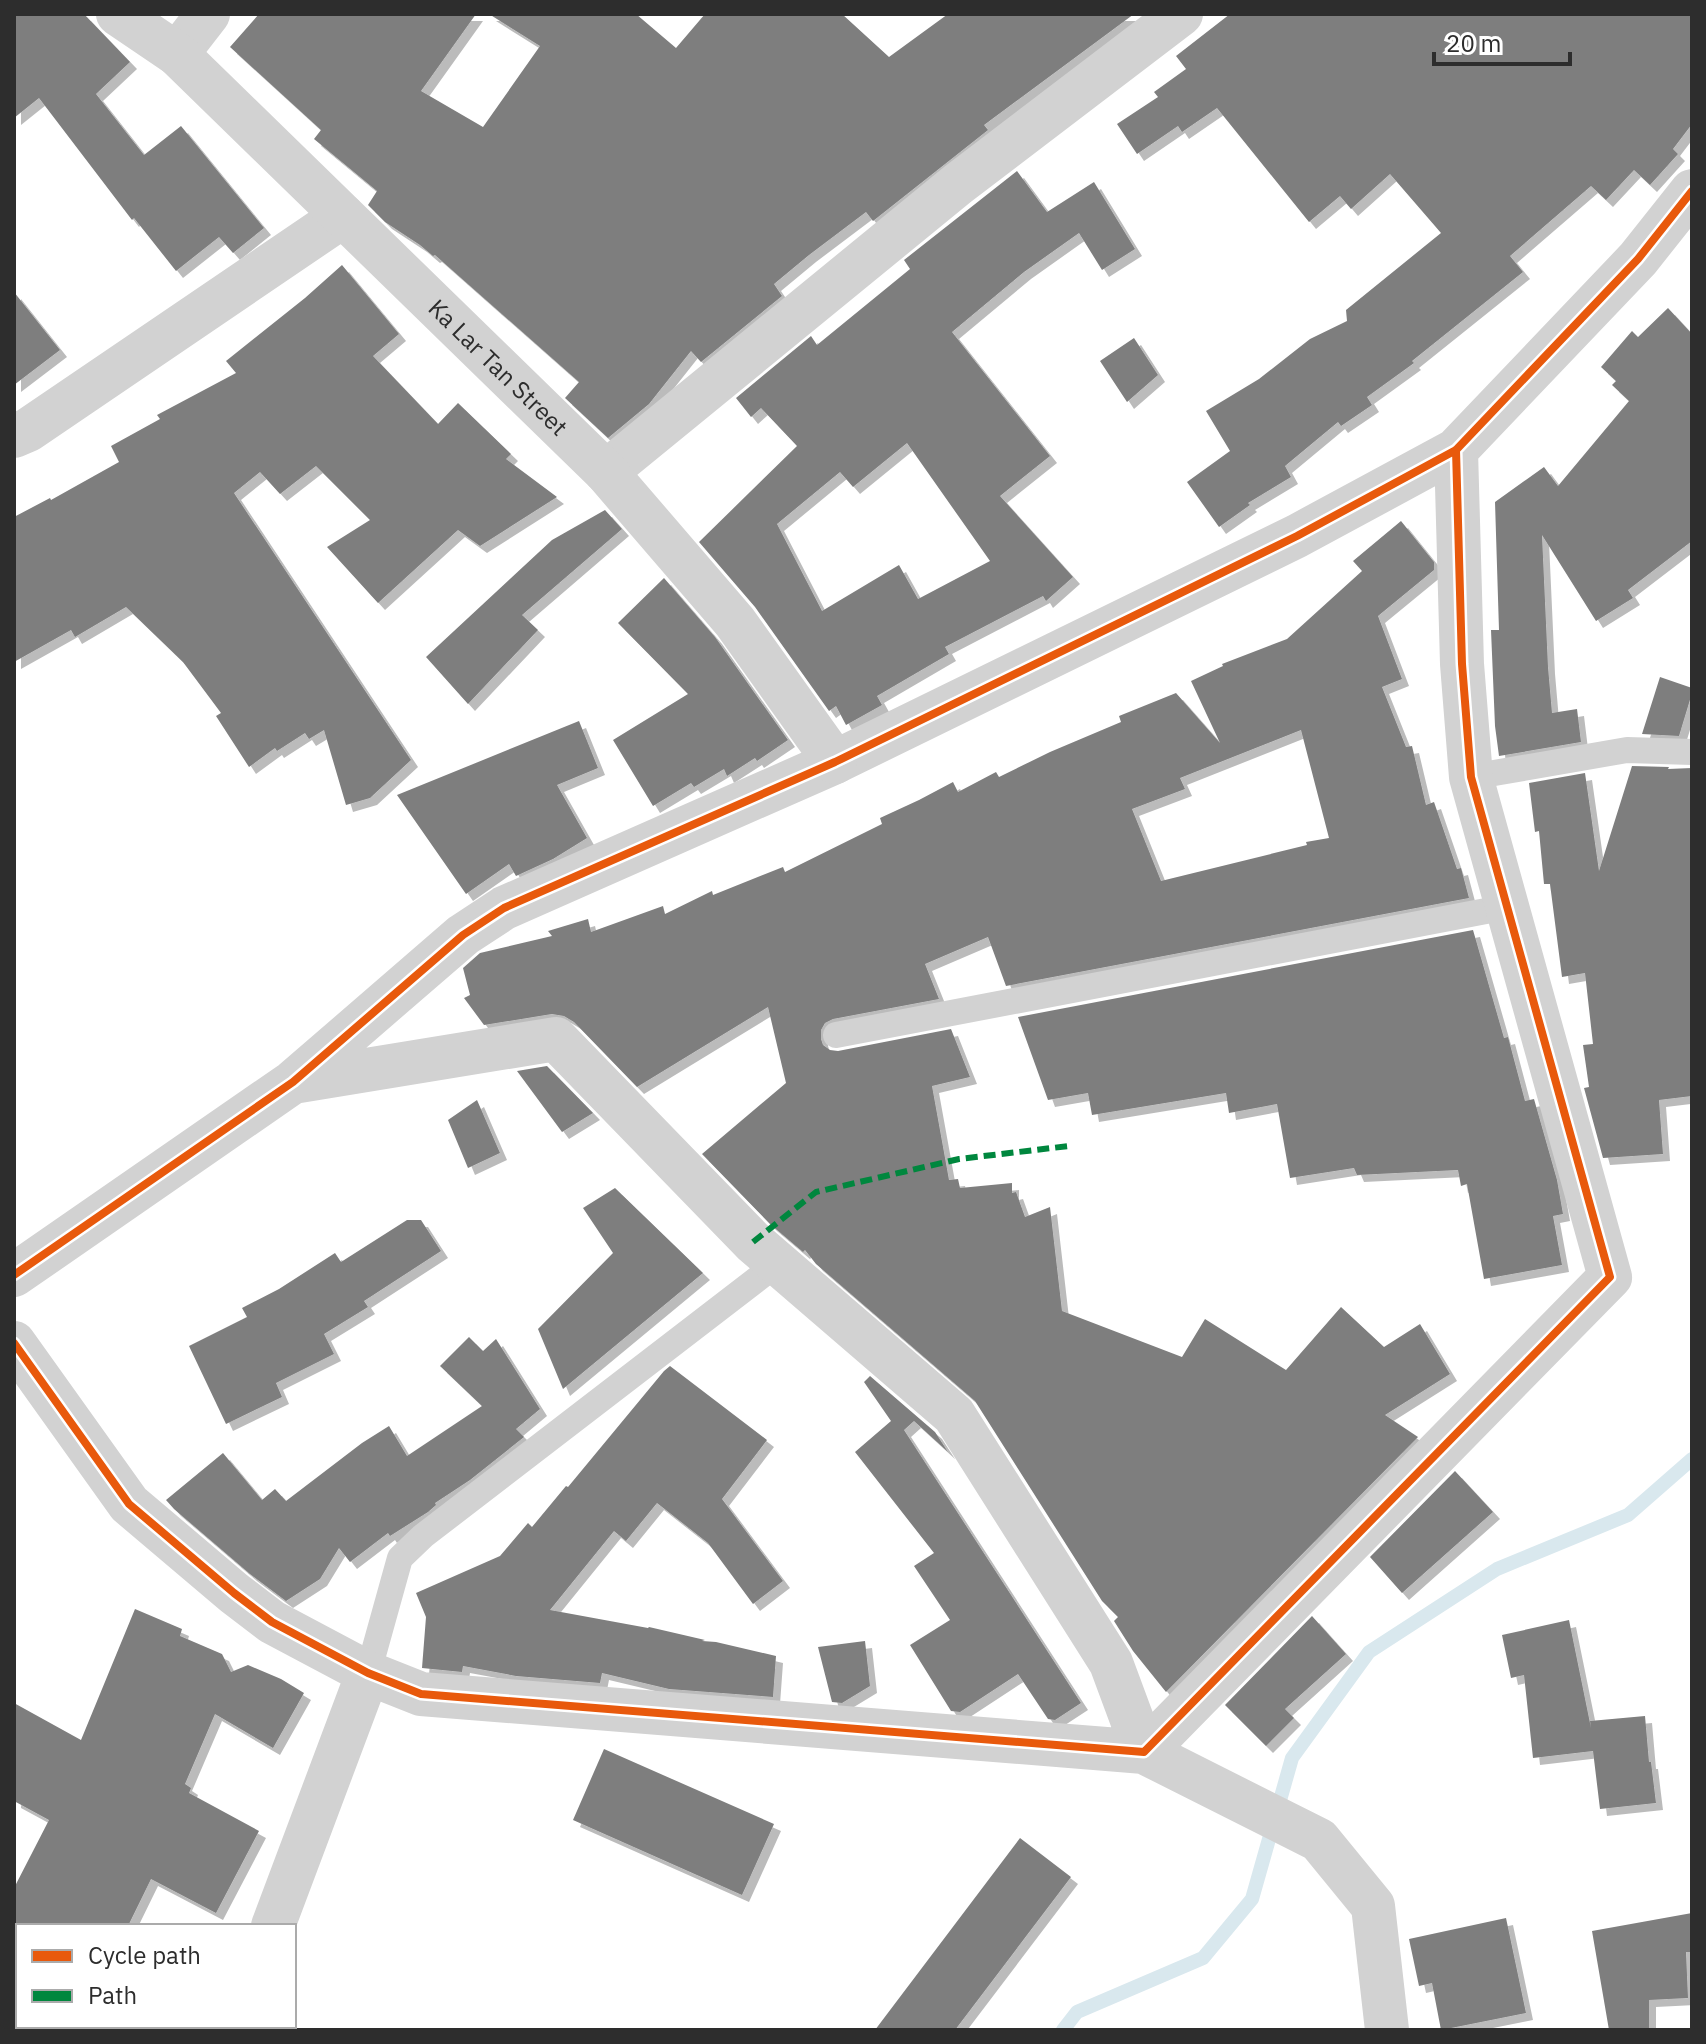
<svg xmlns="http://www.w3.org/2000/svg" width="1706" height="2044" font-family="'IBM Plex Sans',sans-serif">
<style>
.lines{fill:none;stroke-linecap:round;stroke-linejoin:round}
.stream{stroke:#d9e8ee;stroke-width:14}
.building{fill:#7e7e7e;fill-rule:evenodd;filter:url(#shadow)}
.service{stroke:#d2d2d2;stroke-width:26}
.minor{stroke:#d2d2d2;stroke-width:44}
.tertiary{stroke:#d2d2d2;stroke-width:44}
.quiet{stroke:#00873e;stroke-width:6;stroke-dasharray:12 6;stroke-linecap:butt}
.cycleway-casing{stroke:#fff;stroke-width:13}
.cycleway{stroke:#e8590c;stroke-width:8}
.labels{text-anchor:middle;dominant-baseline:central;stroke-width:8;stroke-linejoin:round;paint-order:stroke}
.street-label{font-size:24px;fill:#2d2d2d;stroke:#fff}
</style>
<defs>
<filter id="shadow"><feDropShadow dx="7" dy="7" stdDeviation="0" flood-color="#0004"/></filter>
</defs>
<rect width="100%" height="100%" fill="#fff"/>
<g class="lines">
<path class="stream" d="M 1063,2030 L 1077,2012 L 1203,1958 L 1252,1899 L 1292,1758 L 1369,1652 L 1497,1569 L 1628,1515 L 1692,1459"/>
</g>
<path class="building" d="M 14,14 L 84,14 L 130,62 L 96,94 L 144,155 L 181,126 L 264,228 L 233,253 L 219,237 L 176,271 L 134,218 L 132,220 L 39,98 L 14,118 Z
M 259,14 L 476,14 L 421,91 L 483,127 L 540,46 L 489,14 L 636,14 L 676,48 L 705,14 L 842,14 L 889,57 L 948,14 L 1134,14 L 984,125 L 988,130 L 873,221 L 866,212 L 809,255 L 774,284 L 782,296 L 701,362 L 691,351 L 649,404 L 608,438 L 565,398 L 579,382 L 435,255 L 433,256 L 420,245 L 385,222 L 368,205 L 377,191 L 314,139 L 321,130 L 230,47 Z
M 1230,14 L 1692,14 L 1692,124 L 1673,149 L 1678,154 L 1650,185 L 1634,170 L 1606,200 L 1591,186 L 1510,256 L 1523,272 L 1412,361 L 1414,363 L 1367,397 L 1372,405 L 1341,426 L 1338,422 L 1285,466 L 1291,477 L 1248,503 L 1250,505 L 1219,527 L 1187,482 L 1230,451 L 1206,411 L 1259,379 L 1310,339 L 1347,321 L 1346,310 L 1441,233 L 1390,174 L 1351,209 L 1340,196 L 1309,222 L 1217,108 L 1182,132 L 1178,126 L 1137,154 L 1117,124 L 1158,97 L 1154,92 L 1186,69 L 1176,56 Z
M 1017,171 L 1047,212 L 1094,182 L 1135,249 L 1102,270 L 1079,233 L 1024,272 L 952,332 L 1050,456 L 1000,496 L 1073,577 L 1046,601 L 1043,596 L 945,647 L 949,654 L 877,696 L 882,705 L 846,725 L 836,706 L 829,711 L 755,607 L 699,542 L 797,446 L 761,408 L 751,417 L 736,398 L 811,336 L 817,345 L 910,269 L 904,260 ZM 907,443 L 990,561 L 918,599 L 899,565 L 822,611 L 777,524 L 840,472 L 853,487 Z
M 342,265 L 399,334 L 373,356 L 438,424 L 458,403 L 511,454 L 506,459 L 557,497 L 480,546 L 458,530 L 378,603 L 327,547 L 370,520 L 316,466 L 280,494 L 260,472 L 234,493 L 411,760 L 370,798 L 346,805 L 324,730 L 309,739 L 305,733 L 277,751 L 275,748 L 249,767 L 216,716 L 221,713 L 183,662 L 126,607 L 75,637 L 71,630 L 14,662 L 14,517 L 50,498 L 51,500 L 119,462 L 111,446 L 160,419 L 157,415 L 236,373 L 226,361 L 305,298 Z
M 14,292 L 60,350 L 14,385 Z
M 1668,308 L 1692,334 L 1692,541 L 1628,590 L 1633,598 L 1596,621 L 1542,535 L 1548,667 L 1552,713 L 1577,709 L 1581,742 L 1499,756 L 1495,726 L 1491,630 L 1499,630 L 1495,502 L 1544,467 L 1558,486 L 1629,401 L 1612,385 L 1616,381 L 1601,367 L 1632,331 L 1638,337 Z
M 1134,338 L 1158,375 L 1127,402 L 1100,361 Z
M 605,510 L 622,529 L 522,615 L 538,630 L 468,704 L 426,657 L 552,540 Z
M 1401,521 L 1434,562 L 1434,570 L 1378,616 L 1402,679 L 1382,687 L 1406,747 L 1412,746 L 1426,805 L 1434,802 L 1457,869 L 1461,868 L 1469,898 L 1006,986 L 988,937 L 925,964 L 939,999 L 833,1019 L 825,1023 L 821,1030 L 821,1039 L 823,1045 L 830,1050 L 838,1051 L 951,1029 L 970,1077 L 932,1086 L 949,1180 L 958,1179 L 960,1188 L 1012,1183 L 1012,1193 L 1016,1192 L 1025,1217 L 1050,1207 L 1062,1311 L 1182,1357 L 1205,1319 L 1286,1370 L 1341,1307 L 1384,1347 L 1420,1324 L 1450,1374 L 1385,1415 L 1418,1437 L 1166,1692 L 1133,1651 L 1114,1621 L 1118,1617 L 1102,1601 L 975,1401 L 816,1264 L 805,1250 L 803,1252 L 770,1224 L 702,1154 L 786,1083 L 768,1007 L 637,1087 L 574,1022 L 564,1016 L 552,1014 L 484,1025 L 464,998 L 470,995 L 463,968 L 480,953 L 552,936 L 548,931 L 588,919 L 591,932 L 663,906 L 665,914 L 712,891 L 713,895 L 783,867 L 785,872 L 882,824 L 880,818 L 919,800 L 953,782 L 958,792 L 996,772 L 999,777 L 1050,752 L 1121,722 L 1119,716 L 1176,693 L 1220,743 L 1191,681 L 1223,666 L 1222,664 L 1287,639 L 1362,571 L 1353,561 ZM 1301,730 L 1329,838 L 1306,842 L 1307,845 L 1161,881 L 1132,809 L 1185,789 L 1180,778 Z
M 664,578 L 715,637 L 788,740 L 757,761 L 755,758 L 727,776 L 724,769 L 694,787 L 691,783 L 653,806 L 613,740 L 688,694 L 618,623 Z
M 1660,677 L 1692,688 L 1692,693 L 1679,736 L 1642,734 Z
M 579,721 L 598,768 L 557,785 L 587,838 L 553,859 L 516,876 L 509,864 L 466,894 L 397,795 Z
M 1632,766 L 1669,767 L 1668,769 L 1692,768 L 1692,1096 L 1659,1100 L 1663,1154 L 1603,1158 L 1584,1088 L 1589,1087 L 1583,1045 L 1593,1044 L 1585,973 L 1562,977 L 1550,884 L 1544,884 L 1539,831 L 1535,832 L 1529,783 L 1585,773 L 1599,871 Z
M 1473,930 L 1504,1038 L 1508,1037 L 1525,1101 L 1534,1099 L 1557,1180 L 1563,1214 L 1553,1216 L 1562,1265 L 1484,1279 L 1467,1184 L 1461,1186 L 1458,1170 L 1357,1175 L 1354,1168 L 1290,1178 L 1277,1104 L 1229,1113 L 1226,1093 L 1092,1115 L 1088,1093 L 1048,1100 L 1018,1017 Z
M 547,1066 L 593,1113 L 562,1132 L 517,1071 Z
M 477,1100 L 500,1153 L 468,1168 L 448,1120 Z
M 615,1188 L 703,1273 L 563,1389 L 538,1329 L 613,1253 L 583,1208 Z
M 407,1220 L 421,1220 L 441,1251 L 364,1301 L 368,1307 L 324,1334 L 334,1354 L 276,1383 L 282,1397 L 226,1424 L 189,1346 L 247,1317 L 242,1308 L 279,1289 L 335,1253 L 341,1262 Z
M 469,1337 L 483,1351 L 496,1339 L 540,1409 L 516,1429 L 524,1437 L 470,1480 L 435,1503 L 436,1505 L 428,1512 L 390,1536 L 388,1533 L 350,1562 L 339,1548 L 320,1579 L 286,1601 L 250,1574 L 174,1509 L 166,1500 L 223,1453 L 262,1500 L 275,1489 L 286,1501 L 362,1443 L 389,1426 L 407,1456 L 482,1406 L 440,1366 Z
M 670,1366 L 767,1440 L 722,1499 L 783,1581 L 753,1604 L 708,1543 L 657,1503 L 626,1541 L 614,1531 L 550,1610 L 648,1628 L 649,1627 L 705,1640 L 702,1641 L 716,1642 L 776,1656 L 773,1697 L 669,1689 L 602,1673 L 600,1683 L 516,1676 L 463,1666 L 462,1672 L 422,1668 L 426,1617 L 416,1593 L 500,1556 L 528,1523 L 532,1527 L 566,1486 L 568,1487 L 664,1371 Z
M 870,1376 L 935,1432 L 948,1452 L 914,1421 L 904,1430 L 1081,1703 L 1055,1720 L 1048,1719 L 1018,1674 L 960,1712 L 951,1711 L 910,1645 L 950,1620 L 914,1566 L 934,1553 L 855,1452 L 891,1421 L 864,1382 Z
M 1455,1471 L 1493,1512 L 1402,1593 L 1370,1557 Z
M 135,1609 L 182,1629 L 180,1636 L 222,1654 L 231,1672 L 248,1665 L 281,1679 L 304,1693 L 273,1748 L 215,1714 L 185,1784 L 191,1788 L 189,1793 L 259,1831 L 216,1913 L 151,1879 L 128,1926 L 14,1926 L 14,1888 L 49,1820 L 14,1801 L 14,1703 L 81,1740 Z
M 1312,1616 L 1346,1654 L 1285,1709 L 1294,1718 L 1266,1746 L 1225,1705 Z
M 1569,1620 L 1591,1728 L 1590,1721 L 1645,1716 L 1649,1762 L 1651,1762 L 1656,1803 L 1600,1809 L 1593,1751 L 1533,1758 L 1524,1675 L 1511,1678 L 1502,1635 Z
M 865,1641 L 870,1686 L 842,1703 L 832,1702 L 818,1647 Z
M 604,1749 L 774,1824 L 742,1895 L 573,1820 Z
M 1020,1838 L 1071,1877 L 955,2030 L 875,2030 Z
M 1692,1913 L 1692,1952 L 1686,1952 L 1688,1998 L 1649,2000 L 1649,2030 L 1609,2030 L 1592,1931 Z
M 1506,1918 L 1526,2013 L 1441,2030 L 1432,1983 L 1419,1986 L 1409,1939 Z"/>
<g class="lines">
<path class="service" d="M 1471,777 L 1627,750 L 1692,752
M 836,1035 L 1507,907
M 368,1673 L 400,1558 L 423,1536 L 778,1263"/>
<path class="minor" d="M 177,54 L 208,14
M 14,436 L 28,430 L 343,216
M 606,472 L 958,184 L 1181,14
M 293,1082 L 556,1039 L 753,1242 L 954,1415 L 1111,1663 L 1144,1752 L 1319,1840 L 1373,1906 L 1387,2030
M 14,1275 L 293,1082 L 463,935 L 504,908 L 835,762 L 1297,536 L 1456,450 L 1638,259 L 1692,191
M 14,1343 L 129,1504 L 234,1593 L 272,1622 L 368,1673 L 421,1694 L 1144,1752 L 1610,1277 L 1471,777 L 1462,664 L 1456,450
M 273,1926 L 368,1673
M 234,2030 L 236,2026"/>
<path class="tertiary" id="s1" d="M 118,14 L 177,54 L 606,472 L 735,622 L 835,762"/>
<path class="quiet" d="M 753,1242 L 816,1192 L 959,1159 L 1069,1146"/>
<defs>
<path id="cycleway" d="M 14,1275 L 293,1082 L 463,935 L 504,908 L 835,762 L 1297,536 L 1456,450 L 1638,259 L 1692,191
M 14,1343 L 129,1504 L 234,1593 L 272,1622 L 368,1673 L 421,1694 L 1144,1752 L 1610,1277 L 1471,777 L 1462,664 L 1456,450"/>
</defs>
<use href="#cycleway" class="cycleway-casing"/>
<use href="#cycleway" class="cycleway"/>
</g>
<g class="labels">
<g class="street-label">
<text stroke="none"><textPath href="#s1" startOffset="520">Ka Lar Tan Street</textPath></text>
</g>
</g>
<rect width="1706" height="2044" fill="none" stroke="#2d2d2d" stroke-width="32"/>
<rect x="16" y="1924" width="280" height="104" fill="#ffffff" stroke="#ababab" stroke-width="2"/>
<rect x="32" y="1950" width="40" height="12" fill="#e8590c" stroke="#ababab" stroke-width="2"/>
<text x="88" y="1964" font-size="24" fill="#2d2d2d">Cycle path</text>
<rect x="32" y="1990" width="40" height="12" fill="#00873e" stroke="#ababab" stroke-width="2"/>
<text x="88" y="2004" font-size="24" fill="#2d2d2d">Path</text>
<path d="M1434 52v12h136v-12" fill="none" stroke="#2d2d2d" stroke-width="4"/>
<text x="1446" y="52" font-size="24" fill="#2d2d2d" stroke="#ffffff" stroke-width="6" paint-order="stroke">20 m</text>
</svg>
